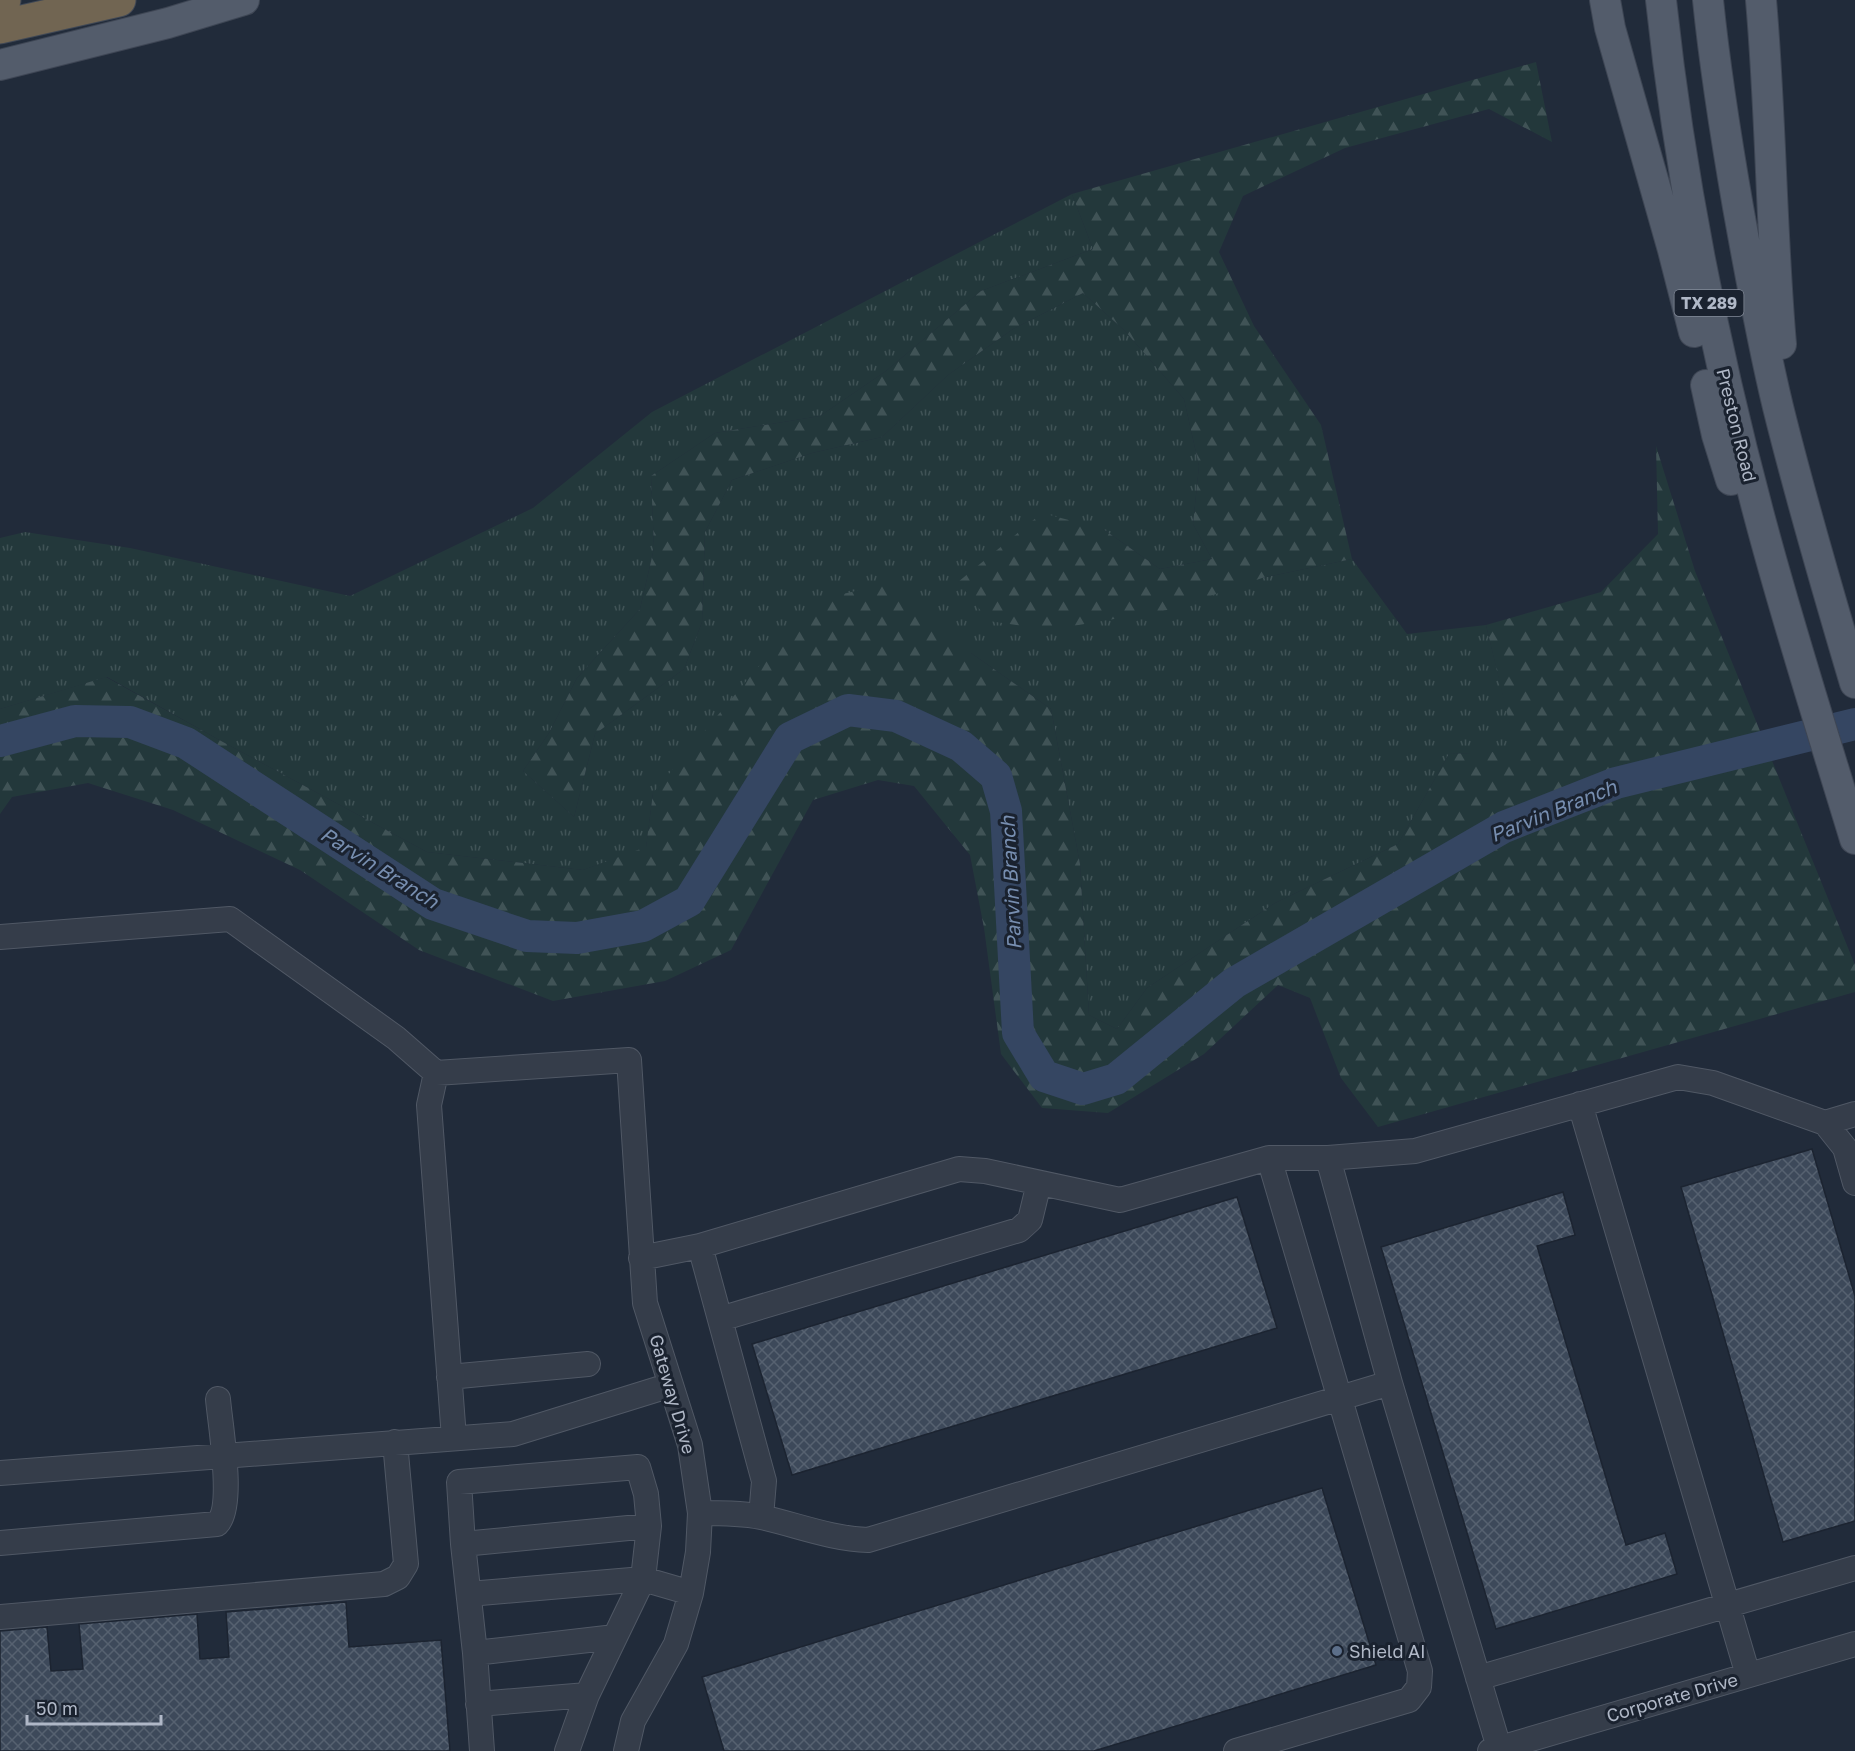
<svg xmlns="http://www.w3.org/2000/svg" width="1855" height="1751" font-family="'Golos Text',sans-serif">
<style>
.grass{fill:url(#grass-tufts)}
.forest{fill:url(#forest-firs)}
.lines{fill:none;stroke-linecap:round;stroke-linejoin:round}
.river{stroke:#354662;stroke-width:32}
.building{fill:url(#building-cross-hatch);stroke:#1c2431;stroke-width:1.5}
.minor-casing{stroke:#505865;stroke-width:26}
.major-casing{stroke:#3e4654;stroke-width:32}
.highway-casing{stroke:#404855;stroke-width:35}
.minor{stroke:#353d4a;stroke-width:24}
.major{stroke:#535c6b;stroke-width:30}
.highway{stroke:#716552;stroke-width:33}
.service-dot{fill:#5c6f8a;stroke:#1a222f;stroke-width:2}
.labels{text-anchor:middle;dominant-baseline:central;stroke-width:6;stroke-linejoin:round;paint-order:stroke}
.shield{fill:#1a222f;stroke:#838b99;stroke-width:1.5}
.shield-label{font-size:16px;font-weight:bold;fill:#b0b8c7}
.street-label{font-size:18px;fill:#b0b8c7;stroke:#1a222f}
.poi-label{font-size:18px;fill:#b0b8c7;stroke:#1a222f;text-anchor:start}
.water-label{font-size:20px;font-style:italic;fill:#778eb0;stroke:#1a222f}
</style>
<defs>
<pattern id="grass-tufts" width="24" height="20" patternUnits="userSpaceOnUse" patternTransform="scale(1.5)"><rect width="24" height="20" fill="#23383b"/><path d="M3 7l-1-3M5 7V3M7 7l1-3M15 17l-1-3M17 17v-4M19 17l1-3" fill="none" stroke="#405356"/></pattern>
<pattern id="forest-firs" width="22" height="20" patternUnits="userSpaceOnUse" patternTransform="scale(1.5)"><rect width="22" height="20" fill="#23383b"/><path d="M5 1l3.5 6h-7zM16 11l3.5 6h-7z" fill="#405356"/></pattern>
<pattern id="building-cross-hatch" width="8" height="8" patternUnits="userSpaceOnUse" patternTransform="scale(1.5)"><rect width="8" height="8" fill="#3d495a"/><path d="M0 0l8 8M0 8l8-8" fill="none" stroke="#566170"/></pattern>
</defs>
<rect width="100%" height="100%" fill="#212b3a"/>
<path class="grass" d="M 1072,194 L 1093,249 L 981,291 L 886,371 L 820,416 L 715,433 L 651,476 L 654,548 L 640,609 L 577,678 L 549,733 L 523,771 L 574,817 L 595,734 L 684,669 L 702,622 L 705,532 L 732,480 L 812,453 L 882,437 L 948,375 L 1013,329 L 1083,293 L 1125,331 L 1184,399 L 1199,466 L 1193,524 L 1212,559 L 1160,569 L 1103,529 L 958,582 L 1262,578 L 1352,559 L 1407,634 L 1486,625 L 1517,752 L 1449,754 L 1398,844 L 1275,903 L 1147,988 L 1117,1029 L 1089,1015 L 1080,864 L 1051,709 L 971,653 L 653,793 L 646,848 L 583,870 L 427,852 L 223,742 L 107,677 L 0,709 L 0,538 L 25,532 L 130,548 L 350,596 L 533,508 L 652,412 Z"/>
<path class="forest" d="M 1536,62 L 1552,142 L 1489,109 L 1345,148 L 1243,196 L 1219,252 L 1254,326 L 1321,425 L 1352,559 L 1262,578 L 1173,609 L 1049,630 L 989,621 L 958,582 L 1042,513 L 1103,529 L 1160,569 L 1212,559 L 1193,524 L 1199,466 L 1184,399 L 1125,331 L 1083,293 L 1013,329 L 948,375 L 882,437 L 812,453 L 732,480 L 705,532 L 702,622 L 684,669 L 595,734 L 574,817 L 523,771 L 549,733 L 577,678 L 640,609 L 654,548 L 651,476 L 715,433 L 820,416 L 886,371 L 981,291 L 1093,249 L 1072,194 Z
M 1656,446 L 1695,571 L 1855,965 L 1855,992 L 1378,1127 L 1341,1078 L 1310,998 L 1278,985 L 1204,1054 L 1108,1113 L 1042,1108 L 1001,1054 L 984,928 L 970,855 L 914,786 L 878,780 L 813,800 L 731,950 L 665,981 L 553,1001 L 419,950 L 300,870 L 173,810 L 88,783 L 12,797 L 0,814 L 0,709 L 106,677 L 223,742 L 427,852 L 583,870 L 646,847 L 653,793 L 753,673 L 817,600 L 890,583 L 971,653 L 1051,709 L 1080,864 L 1089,1015 L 1117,1029 L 1147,988 L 1275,903 L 1398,844 L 1449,754 L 1516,751 L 1486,625 L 1601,592 L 1658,534 Z"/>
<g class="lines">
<path class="river" d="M 0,741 L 75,721 L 130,722 L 186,743 L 433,904 L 527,936 L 577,938 L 643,926 L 689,901 L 790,738 L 848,710 L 896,716 L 961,746 L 996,776 L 1006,811 L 1018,1033 L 1044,1076 L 1083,1089 L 1116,1079 L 1234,983 L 1504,827 L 1616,783 L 1855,724"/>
</g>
<path class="building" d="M 1812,1149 L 1855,1296 L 1855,1521 L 1783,1542 L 1681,1187 Z
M 1563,1192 L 1575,1235 L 1537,1246 L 1626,1545 L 1665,1533 L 1677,1574 L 1496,1629 L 1381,1247 Z
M 1237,1197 L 1277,1328 L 792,1475 L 752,1344 Z
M 1322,1488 L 1376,1665 L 1094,1751 L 724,1751 L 702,1677 Z
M 346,1602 L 349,1647 L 441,1640 L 450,1751 L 0,1751 L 0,1631 L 47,1627 L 51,1671 L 83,1669 L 79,1624 L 197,1614 L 200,1659 L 229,1657 L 226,1612 Z"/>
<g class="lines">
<defs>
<path id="minor" d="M 0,937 L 230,919 L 396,1038 L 436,1073 L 629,1060 L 645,1303 L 690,1445 L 700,1513 L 698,1552 L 691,1593 L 676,1644 L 633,1721 L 626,1751
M 436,1073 L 429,1105 L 454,1438
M 1580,1104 L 1748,1675
M 1825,1123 L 1855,1114
M 1328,1158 L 1415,1151 L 1678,1077 L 1713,1083 L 1825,1123 L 1845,1148 L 1855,1183
M 700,1246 L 764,1481 L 761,1517
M 641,1258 L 700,1246 L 959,1169 L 985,1171 L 1120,1200 L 1269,1158 L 1328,1158 L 1390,1383 L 1500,1751
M 720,1319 L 1019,1230 L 1030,1220 L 1039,1183
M 449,1377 L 588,1364
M 0,1473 L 513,1434 L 671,1385
M 700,1513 C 721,1513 741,1513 761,1517 C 797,1525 832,1539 868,1540 L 1390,1383
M 0,1543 L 217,1524 C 235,1507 220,1424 218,1399
M 463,1544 L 649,1526
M 469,1594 L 643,1579 L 691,1593
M 0,1617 L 384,1584 L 398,1577 L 406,1564 L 395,1442
M 475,1653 L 615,1637
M 1478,1678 L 1855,1568
M 478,1704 L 587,1695
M 482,1751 L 475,1653 L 463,1544 L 459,1482 L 638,1467 L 646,1494 L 649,1526 L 643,1579 L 587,1695 L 567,1751
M 1236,1751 L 1409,1700 L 1419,1687 L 1420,1671 L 1269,1158
M 1490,1751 L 1855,1644"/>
<path id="major" d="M 1605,0 L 1610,28 L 1673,250 L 1694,332
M 1661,0 C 1680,179 1716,357 1763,530 C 1791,634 1824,737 1855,839
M 1708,0 C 1715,69 1726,138 1738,207 C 1750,274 1762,341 1778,407 C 1801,500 1828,592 1855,683
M 1761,0 C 1771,114 1771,229 1781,344
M 0,65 L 168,23 L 244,0
M 1706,385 L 1717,435 L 1731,480"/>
<path id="highway" d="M 0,1 L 4,0
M 0,27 L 119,0"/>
</defs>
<use href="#minor" class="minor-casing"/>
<use href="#major" class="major-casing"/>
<use href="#highway" class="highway-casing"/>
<use href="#minor" class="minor"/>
<use href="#major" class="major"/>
<use href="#highway" class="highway"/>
</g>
<circle class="service-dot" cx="1337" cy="1651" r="6"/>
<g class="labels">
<rect class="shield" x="1674.5" y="290" width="69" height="26" rx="4.5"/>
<g class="shield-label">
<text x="1709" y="303">TX 289</text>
</g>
<g class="street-label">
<text transform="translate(1737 425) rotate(76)">Preston Road</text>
<text transform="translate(673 1394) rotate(74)">Gateway Drive</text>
<text transform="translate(1672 1697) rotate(-16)">Corporate Drive</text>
</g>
<g class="poi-label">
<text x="1349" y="1651">Shield AI</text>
</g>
<g class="water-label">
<text transform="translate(1553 810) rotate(-22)">Parvin Branch</text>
<text transform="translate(380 867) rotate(32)">Parvin Branch</text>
<text transform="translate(1010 883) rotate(-93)">Parvin Branch</text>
</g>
</g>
<path d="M27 1715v9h134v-9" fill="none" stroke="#b0b8c7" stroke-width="3"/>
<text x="36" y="1715" font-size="18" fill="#b0b8c7" stroke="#1a222f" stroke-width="4.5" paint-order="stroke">50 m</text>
</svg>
